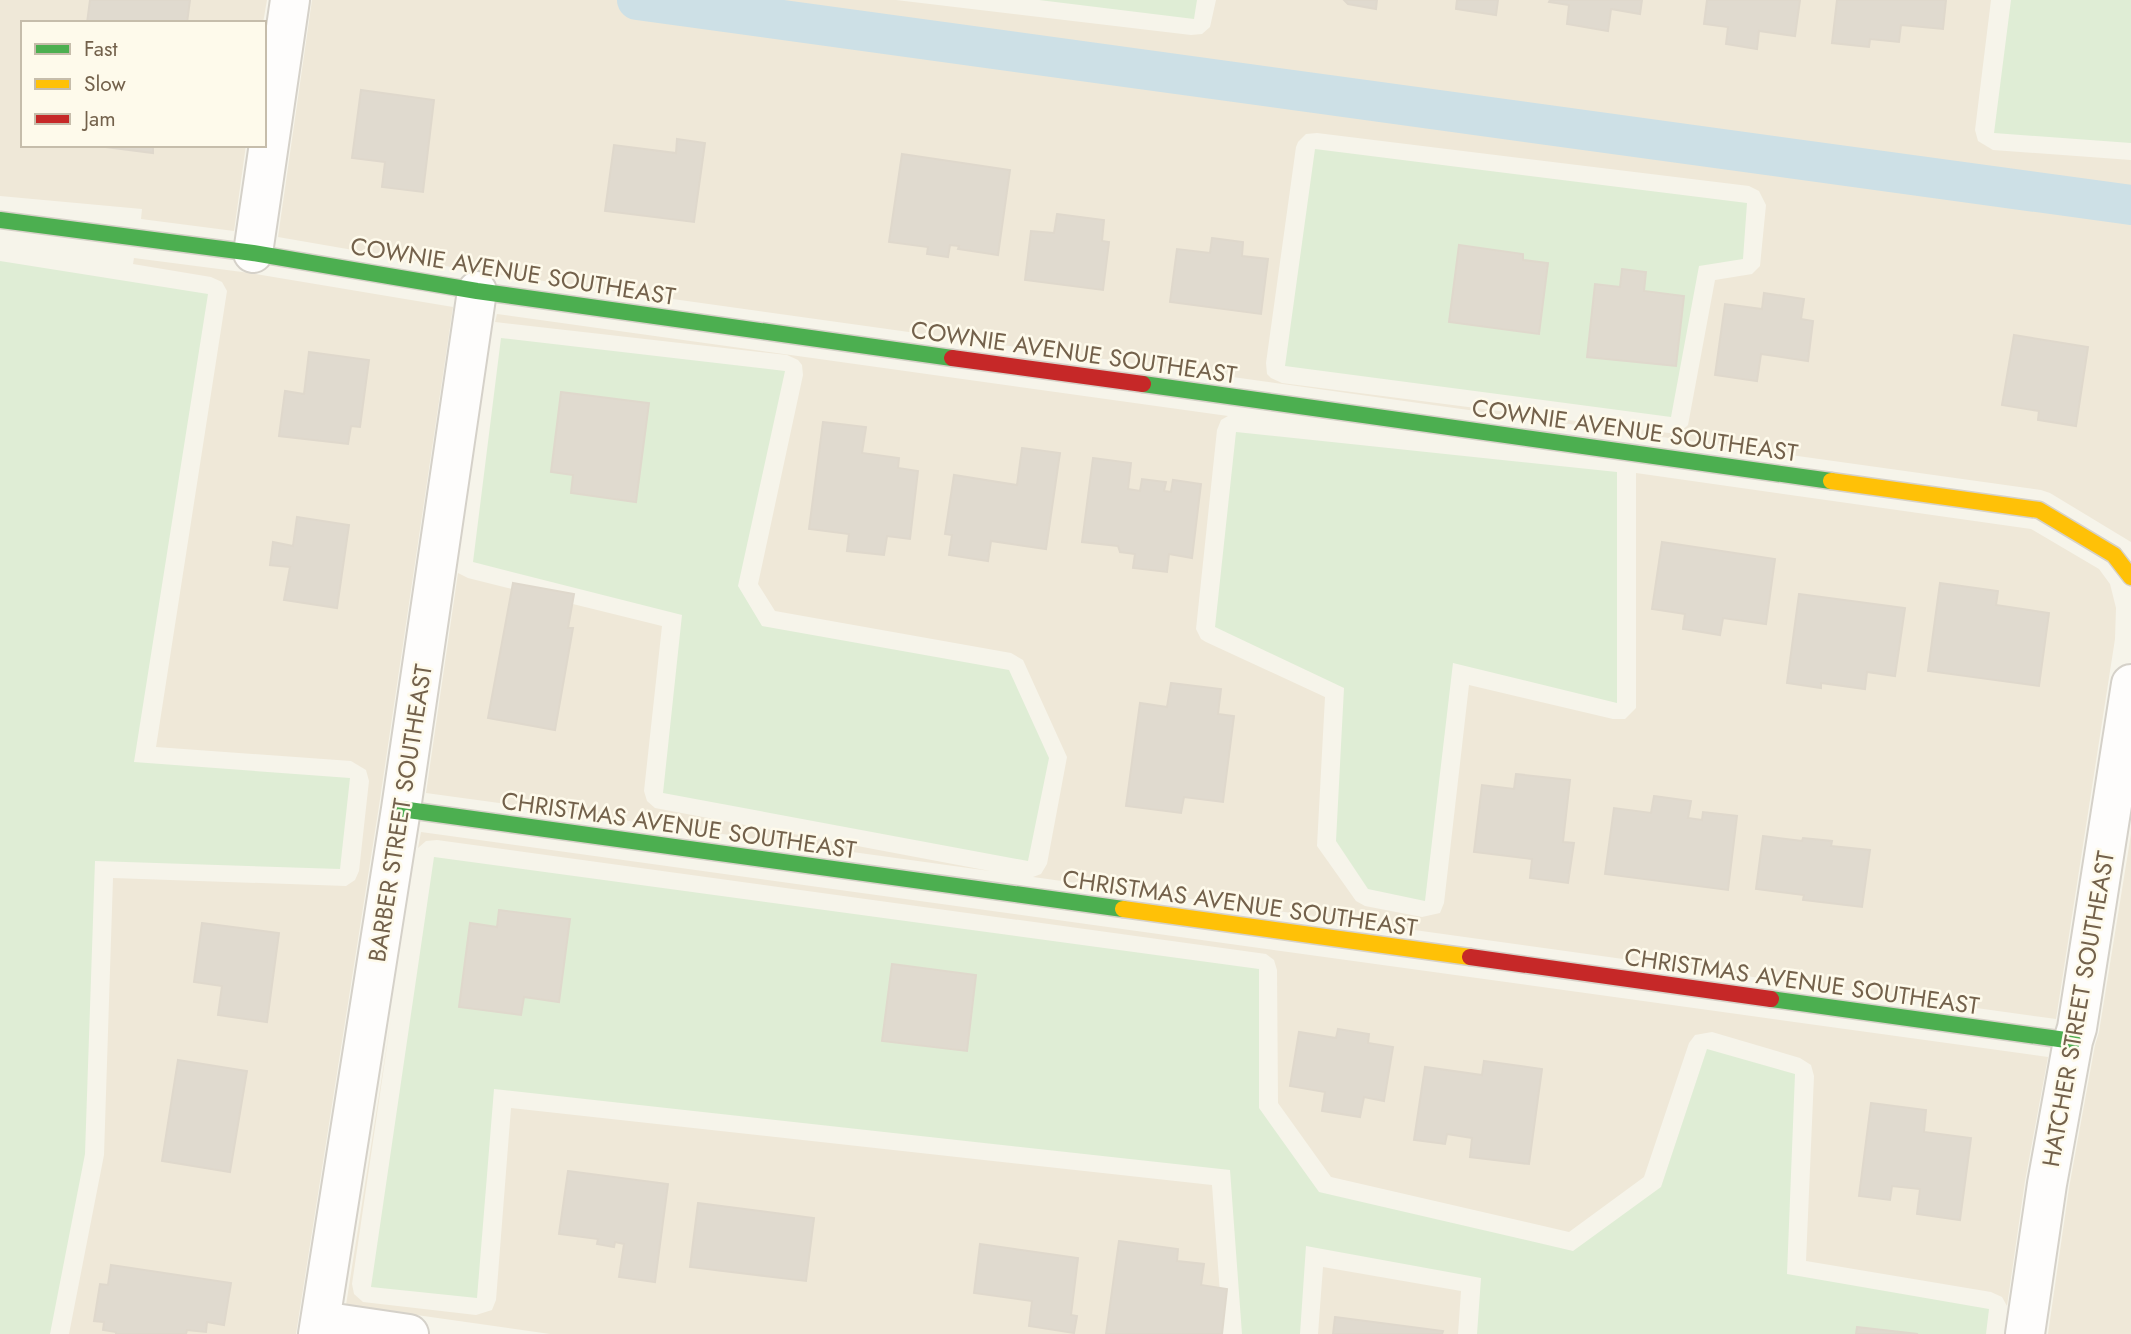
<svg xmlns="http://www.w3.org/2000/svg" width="2131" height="1334" font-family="Jost,sans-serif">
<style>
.residential{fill:#efe8d8;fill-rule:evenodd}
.green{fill:#dfedd5}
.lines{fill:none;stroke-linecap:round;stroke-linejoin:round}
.canal{stroke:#cde0e6;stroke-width:40}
.building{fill:#e0dacf;stroke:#dfd8cc;stroke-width:2}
.street-casing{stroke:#d5d1c9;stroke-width:42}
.fast-casing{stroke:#d6d1c8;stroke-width:19}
.slow-casing{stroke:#d6d1c8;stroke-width:19}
.jam-casing{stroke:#d6d1c8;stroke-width:19}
.street{stroke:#fefdfc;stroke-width:38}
.fast{stroke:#4caf50;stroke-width:16}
.slow{stroke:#ffc107;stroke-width:16}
.jam{stroke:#c62828;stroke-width:16}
.labels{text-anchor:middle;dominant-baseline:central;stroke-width:5;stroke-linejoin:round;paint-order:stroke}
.street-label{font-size:24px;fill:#73614b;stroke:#fefaeb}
</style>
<rect width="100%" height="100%" fill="#f6f4ea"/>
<path class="residential" d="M 0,0 L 267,0 L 263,23 L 23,23 L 23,145 L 246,145 L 234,231 L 141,219 L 142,209 L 0,196 Z
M 312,0 L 896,0 L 1191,35 L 1202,34 L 1210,27 L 1216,0 L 1991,0 L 1975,130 L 1978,141 L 1993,150 L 2131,160 L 2131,542 L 2050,493 L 2041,490 L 480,272 L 278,237 ZM 1317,133 L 1749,186 L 1759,191 L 1766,205 L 1760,266 L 1752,274 L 1715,280 L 1688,425 L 1680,432 L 1669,433 L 1282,383 L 1271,378 L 1267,374 L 1266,363 L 1296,147 L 1298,142 L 1306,134 Z
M 134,258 L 250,273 L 453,307 L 379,806 L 296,1334 L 69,1334 L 104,1155 L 113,878 L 346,886 L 355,880 L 359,871 L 369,781 L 366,770 L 351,761 L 156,747 L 227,291 L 222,282 L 211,277 L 133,264 Z
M 497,314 L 1228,416 L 1221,420 L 1217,430 L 1196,629 L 1201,639 L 1206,642 L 1325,697 L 1317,846 L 1356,901 L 1365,906 L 1422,917 L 1440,913 L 1444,903 L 1469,685 L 1613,719 L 1625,719 L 1636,708 L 1636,473 L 2031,529 L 2099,569 L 2110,584 L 2116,608 L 2115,639 L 2056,1019 L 1033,877 L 1041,874 L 1047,864 L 1067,757 L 1023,660 L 1011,653 L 775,611 L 758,584 L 803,375 L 802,365 L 798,360 L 787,355 L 495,322 Z
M 458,573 L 468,578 L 662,626 L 644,791 L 647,801 L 655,808 L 990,871 L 426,793 Z
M 421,832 L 2048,1057 L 2025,1181 L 2007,1306 L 2002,1297 L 1991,1292 L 1806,1261 L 1814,1076 L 1811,1065 L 1800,1058 L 1712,1032 L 1695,1035 L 1689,1043 L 1644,1177 L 1569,1232 L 1331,1177 L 1278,1103 L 1277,970 L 1274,960 L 1266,954 L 437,840 L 426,841 L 418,848 Z
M 2131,834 L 2131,1334 L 2048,1334 L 2069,1188 L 2095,1045 L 2099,1032 Z
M 391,1019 L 352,1284 L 354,1294 L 363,1302 L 476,1315 L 492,1310 L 496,1300 L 511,1108 L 1212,1185 L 1223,1334 L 550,1334 L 346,1305 Z
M 1323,1267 L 1461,1291 L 1458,1334 L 1318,1334 Z"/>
<path class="green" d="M 1039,0 L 1197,0 L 1194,19 Z
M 2011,0 L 2131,0 L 2131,143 L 1994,133 Z
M 1315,149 L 1747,203 L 1743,259 L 1699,266 L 1671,417 L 1285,366 Z
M 0,261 L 208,294 L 134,762 L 350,778 L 340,869 L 95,861 L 85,1154 L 50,1334 L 0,1334 Z
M 501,338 L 785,371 L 738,586 L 762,626 L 1009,670 L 1049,758 L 1028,861 L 663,793 L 682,615 L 473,562 Z
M 1236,432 L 1617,472 L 1617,703 L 1453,663 L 1425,901 L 1368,889 L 1336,841 L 1344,688 L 1215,627 Z
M 434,857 L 1259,969 L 1259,1108 L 1319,1192 L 1573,1251 L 1661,1187 L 1707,1049 L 1795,1074 L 1787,1274 L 1989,1309 L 1986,1334 L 1477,1334 L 1481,1278 L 1306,1246 L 1300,1334 L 1242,1334 L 1230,1170 L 494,1089 L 477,1298 L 371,1287 Z"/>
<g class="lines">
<path class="canal" d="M 637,0 L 2131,205"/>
</g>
<path class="building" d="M 90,0 L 190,0 L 187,23 L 87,23 Z
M 1344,0 L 1377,0 L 1376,9 L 1348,4 Z
M 1457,0 L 1498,0 L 1496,15 L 1456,9 Z
M 1550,0 L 1642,0 L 1640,14 L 1611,9 L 1608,31 L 1567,24 L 1569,5 L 1549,2 Z
M 1707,0 L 1800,0 L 1795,36 L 1759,31 L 1757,49 L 1726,44 L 1728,27 L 1704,24 Z
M 1837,0 L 1946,0 L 1943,29 L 1901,25 L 1899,42 L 1870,39 L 1869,47 L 1832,43 Z
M 361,90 L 434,100 L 423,192 L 382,187 L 385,162 L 352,158 Z
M 677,139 L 705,143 L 694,222 L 605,211 L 614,145 L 676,153 Z
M 90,145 L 153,145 L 153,153 Z
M 902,154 L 1010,170 L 998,255 L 958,249 L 959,246 L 950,245 L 948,257 L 927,254 L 928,247 L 889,242 Z
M 1057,214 L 1104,220 L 1102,241 L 1109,242 L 1103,290 L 1025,280 L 1031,231 L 1054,233 Z
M 1212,238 L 1243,242 L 1242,256 L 1268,259 L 1261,314 L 1170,302 L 1177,249 L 1210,253 Z
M 1459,245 L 1523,254 L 1523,260 L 1548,263 L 1539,334 L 1449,322 Z
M 1622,269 L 1646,272 L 1644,291 L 1684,296 L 1676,366 L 1587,357 L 1595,284 L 1620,287 Z
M 1764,293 L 1804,299 L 1801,319 L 1813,321 L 1808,361 L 1761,354 L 1757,381 L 1715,375 L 1725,304 L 1762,309 Z
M 2014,335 L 2088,347 L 2076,426 L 2038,420 L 2039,411 L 2002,405 Z
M 309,352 L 369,360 L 360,427 L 351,426 L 348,444 L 279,436 L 285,391 L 304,394 Z
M 561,392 L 649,403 L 636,502 L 571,493 L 573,475 L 551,472 Z
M 823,422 L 866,427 L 862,453 L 899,458 L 898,468 L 918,471 L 910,539 L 887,536 L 884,555 L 847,551 L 849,534 L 809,529 Z
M 1022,448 L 1060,453 L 1046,549 L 991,541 L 988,561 L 949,555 L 952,535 L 945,534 L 954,475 L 1017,485 Z
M 1093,458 L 1131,463 L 1128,489 L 1140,491 L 1142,479 L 1166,482 L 1164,491 L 1171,492 L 1173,480 L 1201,484 L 1192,558 L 1169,554 L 1167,572 L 1133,568 L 1135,554 L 1120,552 L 1118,546 L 1082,542 Z
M 297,517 L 349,525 L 337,608 L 284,600 L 290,567 L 270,565 L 273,542 L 293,546 Z
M 1662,542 L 1775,559 L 1766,624 L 1723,618 L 1720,635 L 1683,629 L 1685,614 L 1652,609 Z
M 513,583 L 574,594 L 568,628 L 573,628 L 555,730 L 488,718 Z
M 1940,583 L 1998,591 L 1996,605 L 2049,613 L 2039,686 L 1928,671 Z
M 1799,594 L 1905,608 L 1895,676 L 1867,672 L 1865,689 L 1821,683 L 1821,688 L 1787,683 Z
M 1171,683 L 1221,689 L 1218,714 L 1234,716 L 1223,802 L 1184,797 L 1181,813 L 1126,806 L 1140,703 L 1167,707 Z
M 1516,774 L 1570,780 L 1563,842 L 1574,843 L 1568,883 L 1530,878 L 1532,859 L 1474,852 L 1482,785 L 1514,789 Z
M 1654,796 L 1691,801 L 1688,818 L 1702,820 L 1703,812 L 1737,816 L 1728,890 L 1605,874 L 1614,808 L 1651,813 Z
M 1763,836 L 1802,841 L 1803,838 L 1832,841 L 1831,846 L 1870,850 L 1862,907 L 1803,900 L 1804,895 L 1756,889 Z
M 499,910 L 570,919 L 559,1002 L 524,997 L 521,1015 L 459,1007 L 470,923 L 497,927 Z
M 202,923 L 279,933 L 267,1022 L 218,1015 L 222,986 L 194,982 Z
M 892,964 L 976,975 L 967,1051 L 882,1041 Z
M 1338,1029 L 1369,1034 L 1368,1043 L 1393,1047 L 1384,1101 L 1364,1097 L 1360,1117 L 1322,1111 L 1325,1092 L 1290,1086 L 1299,1032 L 1336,1038 Z
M 178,1060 L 247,1071 L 230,1172 L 162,1161 Z
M 1484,1061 L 1542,1069 L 1529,1164 L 1470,1157 L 1472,1138 L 1447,1134 L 1445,1144 L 1414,1140 L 1425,1067 L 1482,1075 Z
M 1871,1103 L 1926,1110 L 1924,1132 L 1971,1138 L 1960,1220 L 1917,1214 L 1920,1189 L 1892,1186 L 1890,1200 L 1859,1196 Z
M 568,1171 L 668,1184 L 655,1282 L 619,1277 L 624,1244 L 615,1242 L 614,1247 L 597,1244 L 598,1239 L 559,1234 Z
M 698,1203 L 814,1218 L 806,1281 L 690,1267 Z
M 1119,1241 L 1178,1249 L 1177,1261 L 1204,1264 L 1201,1285 L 1227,1289 L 1222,1334 L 1106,1334 Z
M 980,1244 L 1078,1258 L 1071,1315 L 1077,1316 L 1074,1333 L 1029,1326 L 1032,1301 L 974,1293 Z
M 111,1265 L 231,1283 L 224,1325 L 207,1322 L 206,1332 L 187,1330 L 186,1334 L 116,1334 L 116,1332 L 103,1330 L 104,1322 L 94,1321 L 100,1284 L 108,1285 Z
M 1335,1317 L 1443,1331 L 1442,1334 L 1333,1334 Z
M 1857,1327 L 1918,1334 L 1856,1334 Z"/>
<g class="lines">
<defs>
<path id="street" d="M 253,253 L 290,0
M 321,1321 L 409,1334
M 318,1334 L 401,809 L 477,291
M 2025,1334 L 2047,1184 L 2073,1041 L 2077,1028 L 2131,684"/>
<path id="fast" d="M 0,220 L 253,253 L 477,291 L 952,358
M 1143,384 L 1831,481
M 401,809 L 1123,909
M 1771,999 L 2073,1041"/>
<path id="slow" d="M 1831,481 L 2039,510 L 2114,555 L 2131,577
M 1123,909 L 1470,957"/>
<path id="jam" d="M 952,358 L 1143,384
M 1470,957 L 1771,999"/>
</defs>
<use href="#street" class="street-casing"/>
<use href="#fast" class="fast-casing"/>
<use href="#slow" class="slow-casing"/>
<use href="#jam" class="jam-casing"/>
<use href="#street" class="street"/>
<use href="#fast" class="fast"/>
<use href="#slow" class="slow"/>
<use href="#jam" class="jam"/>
</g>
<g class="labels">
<g class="street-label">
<text transform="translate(513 271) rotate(9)">COWNIE AVENUE SOUTHEAST</text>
<text transform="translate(1074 352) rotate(8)">COWNIE AVENUE SOUTHEAST</text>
<text transform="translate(1635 430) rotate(8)">COWNIE AVENUE SOUTHEAST</text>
<text transform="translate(400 813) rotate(-81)">BARBER STREET SOUTHEAST</text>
<text transform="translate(679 825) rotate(8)">CHRISTMAS AVENUE SOUTHEAST</text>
<text transform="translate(1240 903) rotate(8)">CHRISTMAS AVENUE SOUTHEAST</text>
<text transform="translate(1802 981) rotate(8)">CHRISTMAS AVENUE SOUTHEAST</text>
<text transform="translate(2078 1009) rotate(-80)">HATCHER STREET SOUTHEAST</text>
</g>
</g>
<rect x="21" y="21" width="245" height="126" fill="#fefaeb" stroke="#c6bdab" stroke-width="2"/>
<rect x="35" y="44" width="35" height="10" fill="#4caf50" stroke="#c6bdab" stroke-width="2"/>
<text x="84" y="56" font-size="21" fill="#73614b">Fast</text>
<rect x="35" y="79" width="35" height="10" fill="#ffc107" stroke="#c6bdab" stroke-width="2"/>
<text x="84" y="91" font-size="21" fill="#73614b">Slow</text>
<rect x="35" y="114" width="35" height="10" fill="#c62828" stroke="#c6bdab" stroke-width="2"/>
<text x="84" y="126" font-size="21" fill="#73614b">Jam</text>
</svg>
